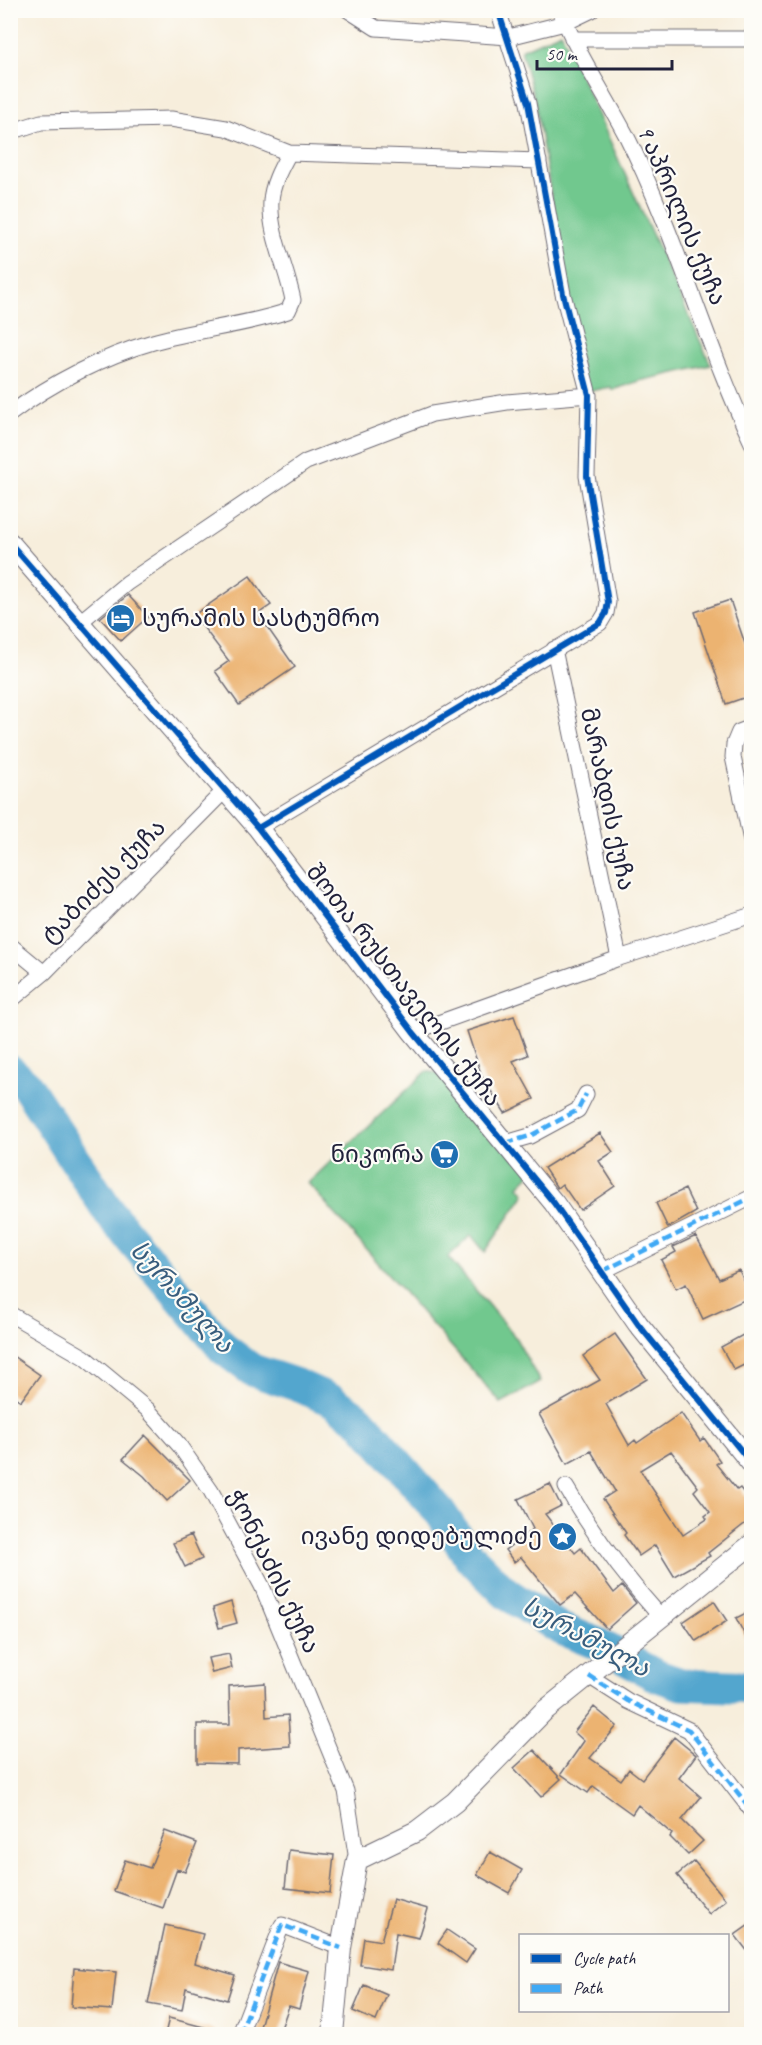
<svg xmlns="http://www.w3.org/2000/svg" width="762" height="2045" font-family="Caveat,'Noto Sans Georgian',sans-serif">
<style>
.green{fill:#71c88e;stroke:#4a7564;stroke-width:1.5}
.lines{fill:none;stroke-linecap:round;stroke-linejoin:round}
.river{stroke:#53a6ce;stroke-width:33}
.building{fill:#ecb371;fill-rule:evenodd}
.minor-casing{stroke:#6d6973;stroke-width:17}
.tertiary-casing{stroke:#6d6973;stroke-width:22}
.minor{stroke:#fff;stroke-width:15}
.tertiary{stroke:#fff;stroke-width:20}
.quiet{stroke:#3fa9f5;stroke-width:4.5;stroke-dasharray:9 4.5;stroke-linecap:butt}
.cycleway-casing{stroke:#fdfcf7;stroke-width:10}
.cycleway{stroke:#0057b8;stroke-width:6}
.labels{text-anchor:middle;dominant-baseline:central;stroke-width:4.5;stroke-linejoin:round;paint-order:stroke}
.street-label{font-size:24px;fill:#22223b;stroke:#fdfcf7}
.poi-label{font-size:24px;fill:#22223b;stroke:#fdfcf7;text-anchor:end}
.water-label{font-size:26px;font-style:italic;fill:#385d7d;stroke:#fdfcf7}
</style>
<rect width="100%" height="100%" fill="#fdfcf7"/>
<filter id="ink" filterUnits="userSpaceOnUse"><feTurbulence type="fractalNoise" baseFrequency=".0167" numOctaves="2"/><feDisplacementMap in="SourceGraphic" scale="12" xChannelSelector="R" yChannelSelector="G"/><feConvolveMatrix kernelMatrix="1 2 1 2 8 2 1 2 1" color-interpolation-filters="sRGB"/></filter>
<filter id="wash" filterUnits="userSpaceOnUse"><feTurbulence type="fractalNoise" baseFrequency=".008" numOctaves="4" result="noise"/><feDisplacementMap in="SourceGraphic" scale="24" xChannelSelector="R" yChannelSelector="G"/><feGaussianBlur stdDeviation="1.35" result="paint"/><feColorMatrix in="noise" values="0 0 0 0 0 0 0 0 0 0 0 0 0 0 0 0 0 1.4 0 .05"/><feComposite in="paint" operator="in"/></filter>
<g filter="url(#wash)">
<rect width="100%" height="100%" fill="#f7eedc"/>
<path class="green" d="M 561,32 L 711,365 L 639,381 L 612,390 L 611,387 L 585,392 L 535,102 L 521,50 Z
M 427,1071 L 445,1075 L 531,1174 L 519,1186 L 525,1194 L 485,1252 L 471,1235 L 448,1257 L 515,1337 L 540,1382 L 501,1403 L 308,1183 Z"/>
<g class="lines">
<path class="river" d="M 10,1071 L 26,1085 L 111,1215 L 224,1349 L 252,1370 L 297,1385 L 333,1401 L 359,1419 L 440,1512 L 469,1556 L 506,1593 L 559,1628 L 598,1644 L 655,1675 L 681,1684 L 752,1687"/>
</g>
<g id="blocks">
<path class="building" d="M 250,576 L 271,605 L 258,614 L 295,667 L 239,705 L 215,671 L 229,661 L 194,615 Z
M 128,595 L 148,617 L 121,641 L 100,618 Z
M 730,600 L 752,664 L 752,695 L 726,704 L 695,612 Z
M 514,1016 L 528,1055 L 513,1061 L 534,1099 L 505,1113 L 482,1077 L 467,1031 Z
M 600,1133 L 613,1152 L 599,1161 L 615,1186 L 580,1210 L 562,1184 L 557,1188 L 544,1168 Z
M 685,1189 L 696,1212 L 668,1228 L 656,1203 Z
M 696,1236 L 719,1279 L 739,1270 L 751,1297 L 703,1319 L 686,1284 L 676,1289 L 661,1260 L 676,1252 L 673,1247 Z
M 752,1330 L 752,1361 L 734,1370 L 721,1347 Z
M 615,1334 L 647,1379 L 606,1404 L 629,1445 L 635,1440 L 637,1443 L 681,1413 L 700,1441 L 704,1438 L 720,1461 L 716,1464 L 737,1490 L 740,1488 L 752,1503 L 752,1518 L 708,1553 L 710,1556 L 674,1576 L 655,1545 L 639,1556 L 624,1535 L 626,1533 L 603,1499 L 615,1491 L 591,1451 L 567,1464 L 539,1414 L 600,1380 L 583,1356 ZM 671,1451 L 698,1487 L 694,1491 L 710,1512 L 705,1516 L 707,1519 L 683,1535 L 640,1470 Z
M 10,1354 L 40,1375 L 21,1401 L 10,1394 Z
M 145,1435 L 190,1480 L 167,1501 L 144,1476 L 123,1459 Z
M 550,1484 L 561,1506 L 545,1514 L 575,1553 L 581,1548 L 614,1593 L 622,1586 L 636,1603 L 607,1629 L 575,1594 L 560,1605 L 521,1557 L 514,1562 L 505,1550 L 533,1529 L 518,1499 Z
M 191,1535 L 202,1559 L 185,1567 L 173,1543 Z
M 714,1601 L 727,1621 L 696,1641 L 683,1622 Z
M 231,1602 L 237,1623 L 219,1628 L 213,1608 Z
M 752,1610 L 752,1649 L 736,1618 Z
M 229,1654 L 232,1668 L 212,1673 L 208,1658 Z
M 265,1683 L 266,1717 L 288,1715 L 290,1746 L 238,1750 L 238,1764 L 197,1763 L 197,1724 L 230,1724 L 229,1686 Z
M 594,1707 L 617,1726 L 590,1758 L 621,1780 L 629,1769 L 642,1779 L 674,1737 L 696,1755 L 679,1778 L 701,1797 L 682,1820 L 703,1841 L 688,1855 L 670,1837 L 672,1834 L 638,1805 L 632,1814 L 593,1786 L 588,1793 L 561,1774 L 584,1741 L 574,1732 Z
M 534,1750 L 561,1779 L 541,1797 L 514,1768 Z
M 165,1831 L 197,1843 L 185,1872 L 177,1869 L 163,1908 L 114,1891 L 125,1860 L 150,1868 Z
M 289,1850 L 334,1855 L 330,1893 L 285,1888 Z
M 490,1852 L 522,1870 L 509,1893 L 477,1875 Z
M 694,1861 L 726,1900 L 709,1914 L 677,1875 Z
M 393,1899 L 428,1909 L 419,1938 L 396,1933 L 391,1970 L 360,1965 L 364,1938 L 381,1941 Z
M 752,1923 L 752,1957 L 735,1935 Z
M 165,1925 L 203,1934 L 195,1963 L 235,1975 L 227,2000 L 186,1988 L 182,2010 L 148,2004 Z
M 447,1930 L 475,1949 L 466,1963 L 438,1943 Z
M 278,1962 L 309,1971 L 299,2009 L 289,2006 L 279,2034 L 258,2034 Z
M 74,1968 L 116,1972 L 112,2010 L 71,2007 Z
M 364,1985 L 387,1995 L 376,2021 L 353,2011 Z
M 169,2018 L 215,2030 L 214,2034 L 165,2034 Z"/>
</g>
</g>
<g filter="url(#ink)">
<use href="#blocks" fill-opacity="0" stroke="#6d6973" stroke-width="1.5"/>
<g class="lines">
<defs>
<path id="minor" d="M 348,10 L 376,28 L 509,37 L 565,23 L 592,10
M 560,10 C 578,55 604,93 626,135 C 676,234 705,343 752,443
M 572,39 L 752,39
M 10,132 L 41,122 L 171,119 L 226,128 L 289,153 L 539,161
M 10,414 C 51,383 104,356 153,342 C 197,329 244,326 288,311 L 293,300 C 287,268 269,234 271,201 C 272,184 281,168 289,153
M 80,622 L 127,583 L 306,462 L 432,414 L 507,402 L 589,395
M 554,649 L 619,958
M 752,727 L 739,732 L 734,744 L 733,757 L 752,845
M 258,828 L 600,623 L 606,613 L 608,602 L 587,476 L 589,395 L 563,294 L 528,103 L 498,10
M 10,945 L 44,973
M 10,1001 L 44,973 L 226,789
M 413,1032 L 619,958 L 752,915
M 506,1143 L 530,1136 L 578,1110 L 586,1094
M 603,1271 L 752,1197
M 10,1314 L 84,1357 L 147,1409 L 179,1445 L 211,1491 L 262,1586 L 346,1791 L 357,1860
M 566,1487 C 593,1534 624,1576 660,1616
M 589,1676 L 628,1701 L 689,1730 L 752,1811
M 240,2034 L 282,1925 L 341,1948"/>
<path id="tertiary" d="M 10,543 L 258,828 L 413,1032 L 554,1203 L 638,1324 L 752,1464
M 333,2034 L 341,1948 L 357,1860 L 417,1831 L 455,1802 L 543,1712 L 752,1544"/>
</defs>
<use href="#minor" class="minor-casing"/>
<use href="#tertiary" class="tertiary-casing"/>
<use href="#minor" class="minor"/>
<use href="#tertiary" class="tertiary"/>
<path class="quiet" d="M 506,1143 L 530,1136 L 578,1110 L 586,1094
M 603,1271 L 752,1197
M 589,1676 L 628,1701 L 689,1730 L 752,1811
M 240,2034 L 282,1925 L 341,1948"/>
<defs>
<path id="cycleway" d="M 10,543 L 258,828 L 413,1032 L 554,1203 L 638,1324 L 752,1464
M 258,828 L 600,623 L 606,613 L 608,602 L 587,476 L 589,395 L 563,294 L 528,103 L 498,10"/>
</defs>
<use href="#cycleway" class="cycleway-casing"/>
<use href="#cycleway" class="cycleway"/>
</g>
</g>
<defs>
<symbol id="hotel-disc" viewBox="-11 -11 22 22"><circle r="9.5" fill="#1f6fb2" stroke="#fdfcf7"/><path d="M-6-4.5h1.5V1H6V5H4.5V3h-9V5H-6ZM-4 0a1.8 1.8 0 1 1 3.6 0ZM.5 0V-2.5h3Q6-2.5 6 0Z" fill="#fff"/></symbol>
<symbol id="supermarket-disc" viewBox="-11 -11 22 22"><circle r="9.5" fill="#1f6fb2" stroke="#fdfcf7"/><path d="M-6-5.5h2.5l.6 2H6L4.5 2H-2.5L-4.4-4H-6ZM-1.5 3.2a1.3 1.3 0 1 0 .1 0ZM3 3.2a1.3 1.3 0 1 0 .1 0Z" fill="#fff"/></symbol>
<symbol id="sight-disc" viewBox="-11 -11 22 22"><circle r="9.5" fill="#1f6fb2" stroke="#fdfcf7"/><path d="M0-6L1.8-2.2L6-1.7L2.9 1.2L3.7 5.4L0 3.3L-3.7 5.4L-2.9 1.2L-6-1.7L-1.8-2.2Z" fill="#fff"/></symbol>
</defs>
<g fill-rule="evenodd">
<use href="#hotel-disc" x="104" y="602" width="33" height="33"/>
<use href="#supermarket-disc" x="428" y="1138" width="33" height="33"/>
<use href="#sight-disc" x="546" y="1520" width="33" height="33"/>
</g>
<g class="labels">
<g class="street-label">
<text transform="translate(682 215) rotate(67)">9 აპრილის ქუჩა</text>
<text transform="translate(608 799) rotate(78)">მარაბდის ქუჩა</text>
<text transform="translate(103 881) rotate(-45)">ტაბიძეს ქუჩა</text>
<text transform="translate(404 985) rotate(52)">შოთა რუსთაველის ქუჩა</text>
<text transform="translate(274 1571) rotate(64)">ჭონქაძის ქუჩა</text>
</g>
<g class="poi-label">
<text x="142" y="618" text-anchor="start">სურამის სასტუმრო</text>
<text x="424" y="1154">ნიკორა</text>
<text x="542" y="1536">ივანე დიდებულიძე</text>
</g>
<g class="water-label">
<text transform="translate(182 1297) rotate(48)">სურამულა</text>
<text transform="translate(586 1637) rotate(28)">სურამულა</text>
</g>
</g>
<rect width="762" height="2045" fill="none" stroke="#fdfcf7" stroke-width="36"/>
<rect x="519" y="1934" width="210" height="78" fill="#fdfcf7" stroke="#a5a5ac" stroke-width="1.5"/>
<rect x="531" y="1954" width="30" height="9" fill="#0057b8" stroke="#a5a5ac" stroke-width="1.5"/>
<text x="573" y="1964" font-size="18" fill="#22223b">Cycle path</text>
<rect x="531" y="1984" width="30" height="9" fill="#3fa9f5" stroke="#a5a5ac" stroke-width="1.5"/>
<text x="573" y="1994" font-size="18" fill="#22223b">Path</text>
<path d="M537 60v9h135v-9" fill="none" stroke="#22223b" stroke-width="3"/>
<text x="546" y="60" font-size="18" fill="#22223b" stroke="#fdfcf7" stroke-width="4.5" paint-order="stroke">50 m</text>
</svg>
